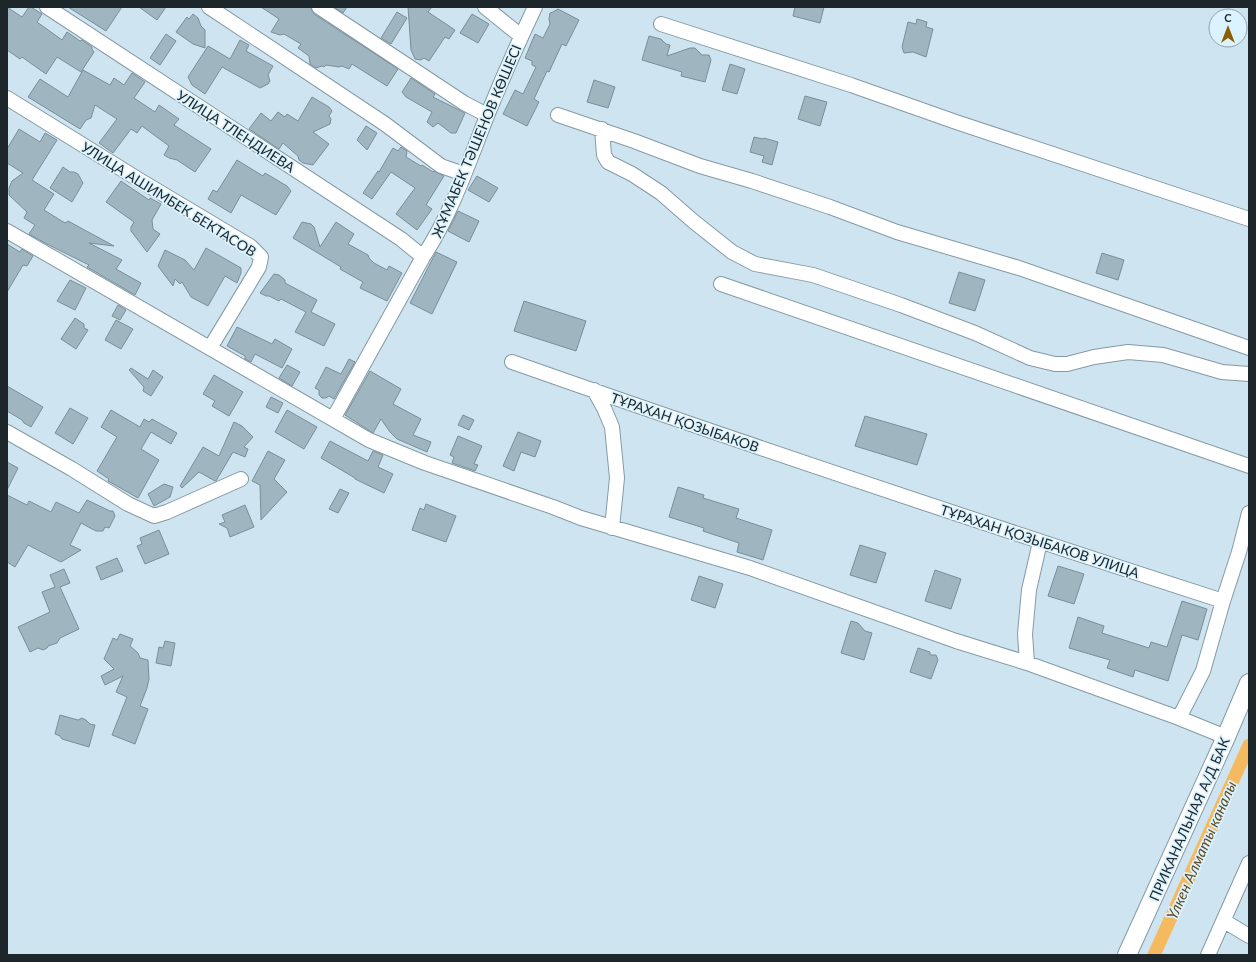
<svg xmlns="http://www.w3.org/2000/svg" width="1256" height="962" font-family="Lato,sans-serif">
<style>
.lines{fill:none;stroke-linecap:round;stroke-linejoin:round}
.canal{stroke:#f5b95f;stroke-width:13}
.building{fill:#9fb6c1;stroke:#798e99}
.minor-casing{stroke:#849aa4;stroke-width:16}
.major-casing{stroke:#849aa4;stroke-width:20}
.minor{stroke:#fff;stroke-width:14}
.major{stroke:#fff;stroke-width:18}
.labels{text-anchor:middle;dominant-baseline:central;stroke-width:3.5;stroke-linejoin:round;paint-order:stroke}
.street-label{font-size:14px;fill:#1d262a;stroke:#dbf3fe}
.water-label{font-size:15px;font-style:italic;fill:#624923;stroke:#dbf3fe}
</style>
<rect width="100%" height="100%" fill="#cee5f1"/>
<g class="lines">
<path class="canal" d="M 1154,955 L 1249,745"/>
</g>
<path class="building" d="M 7,7 L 22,17 L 29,7 L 31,7 L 42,14 L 37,22 L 62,40 L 67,32 L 80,41 L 82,40 L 92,47 L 92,49 L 94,52 L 81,72 L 57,57 L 46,74 L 22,57 L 20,59 L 7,50 Z
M 68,7 L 122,7 L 106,31 Z
M 139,7 L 166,7 L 157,20 Z
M 261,7 L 311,7 L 312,11 L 314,14 L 398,69 L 387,86 L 352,64 L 349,69 L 342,66 L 339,67 L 326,65 L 324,67 L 322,66 L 316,68 L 310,64 L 309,56 L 298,48 L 301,44 L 284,34 L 280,35 L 271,32 L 279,19 Z
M 334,7 L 347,7 L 343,13 Z
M 408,7 L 432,7 L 428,12 L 455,30 L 449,39 L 445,37 L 429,61 L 424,58 L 421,60 L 415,59 L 411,50 Z
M 795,7 L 824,7 L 820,23 L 793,16 Z
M 558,9 L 579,20 L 566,46 L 562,44 L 549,72 L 547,71 L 534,99 L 539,102 L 527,126 L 503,114 L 515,90 L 523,94 L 536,67 L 532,65 L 532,61 L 525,58 L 535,34 L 543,38 L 550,24 L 549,19 L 550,13 L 553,12 Z
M 397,12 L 407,18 L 391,44 L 381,38 Z
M 193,14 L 198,18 L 201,26 L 205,30 L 205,48 L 193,44 L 176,32 L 187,17 L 189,19 Z
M 472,14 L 489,24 L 478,43 L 460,33 Z
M 917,19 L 927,22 L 926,27 L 933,29 L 926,57 L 913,52 L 904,53 L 902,47 L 908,22 L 916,24 Z
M 166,34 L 176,41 L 160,65 L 150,58 Z
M 649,36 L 661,39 L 666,44 L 670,45 L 667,56 L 690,48 L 695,48 L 702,55 L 709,55 L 711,60 L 705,82 L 681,76 L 682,72 L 642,60 Z
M 240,40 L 249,45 L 246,51 L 273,66 L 268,75 L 270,81 L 268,84 L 260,88 L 222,67 L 205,94 L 192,85 L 188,77 L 208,46 L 230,59 Z
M 730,64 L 745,69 L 737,94 L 722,90 Z
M 83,70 L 110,85 L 114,78 L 124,85 L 132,73 L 145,82 L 134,98 L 155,112 L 159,105 L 179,119 L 174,125 L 211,149 L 195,172 L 177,160 L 169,158 L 164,155 L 169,146 L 142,126 L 137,133 L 131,129 L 113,153 L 99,143 L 117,119 L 95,105 L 91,118 L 86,120 L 80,129 L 28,97 L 40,79 L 68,97 Z
M 411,78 L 435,94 L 433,97 L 465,113 L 456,133 L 451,133 L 438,123 L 433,127 L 427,122 L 432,112 L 406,97 L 402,92 Z
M 594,80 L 615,87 L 608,108 L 587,102 Z
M 805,96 L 827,102 L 820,126 L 798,119 Z
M 312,97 L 329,107 L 332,111 L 329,116 L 331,119 L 330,124 L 313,132 L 329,144 L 313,165 L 303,163 L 299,160 L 298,156 L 283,143 L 279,149 L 249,129 L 261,113 L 271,121 L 278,112 L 285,117 L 287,114 L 298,121 Z
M 366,126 L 377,133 L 367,150 L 357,140 Z
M 19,129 L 40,142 L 45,133 L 57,140 L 32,180 L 54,194 L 44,210 L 65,223 L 68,221 L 114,246 L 89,243 L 122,260 L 116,269 L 141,283 L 135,295 L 87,267 L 89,265 L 45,243 L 29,234 L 35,225 L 24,218 L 27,212 L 9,195 L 9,188 L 12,181 L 23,173 L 7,163 L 7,149 Z
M 754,137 L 763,139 L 764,138 L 778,142 L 772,165 L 762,162 L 764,156 L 750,152 Z
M 401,147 L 407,151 L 406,157 L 421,166 L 422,165 L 433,172 L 434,171 L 444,176 L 426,205 L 432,209 L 417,230 L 396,214 L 415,188 L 391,172 L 372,199 L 363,193 L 378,171 L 379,172 L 393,148 L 398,151 Z
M 237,160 L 263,176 L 265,173 L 287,186 L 291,191 L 276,215 L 241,195 L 231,213 L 208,199 L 213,190 L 217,192 Z
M 63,167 L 70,172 L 74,172 L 78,174 L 83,183 L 72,202 L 50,188 Z
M 477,176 L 498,188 L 489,202 L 468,190 Z
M 121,181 L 149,200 L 150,198 L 161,204 L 152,220 L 153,229 L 160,234 L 147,252 L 131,231 L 131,227 L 134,222 L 106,202 Z
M 458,211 L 479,221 L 469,242 L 448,231 Z
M 302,222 L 311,224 L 314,227 L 320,247 L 336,222 L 354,234 L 348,244 L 368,255 L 369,258 L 374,263 L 387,270 L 389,266 L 402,273 L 387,301 L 360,288 L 363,282 L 340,269 L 341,267 L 293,238 Z
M 7,244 L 20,252 L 22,249 L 33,256 L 27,266 L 23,265 L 7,292 Z
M 206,248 L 241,268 L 241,273 L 237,283 L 225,276 L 208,306 L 191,297 L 182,282 L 180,284 L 175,279 L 173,286 L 158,266 L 165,250 L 185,260 L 194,270 Z
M 436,252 L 457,262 L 432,314 L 410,303 Z
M 1102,253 L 1124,260 L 1118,280 L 1096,273 Z
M 959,272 L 985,280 L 975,311 L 949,303 Z
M 274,274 L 279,275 L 285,280 L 285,283 L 317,300 L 311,312 L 335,324 L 324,346 L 295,332 L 306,312 L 281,299 L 279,301 L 269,296 L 266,296 L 260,293 Z
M 70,280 L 86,288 L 75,310 L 57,301 Z
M 524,301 L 586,321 L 576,351 L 514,331 Z
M 118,305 L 126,310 L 120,320 L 112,316 Z
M 75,318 L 84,324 L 84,328 L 88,330 L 76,349 L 61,339 Z
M 116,320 L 133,329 L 121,349 L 105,340 Z
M 237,327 L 272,344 L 275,339 L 292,349 L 282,368 L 255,354 L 251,362 L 245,359 L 245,356 L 227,346 Z
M 349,359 L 355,362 L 335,397 L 334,399 L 329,396 L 326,398 L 322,398 L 319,395 L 319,390 L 315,388 L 326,367 L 341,374 Z
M 287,365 L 300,372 L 292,386 L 279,378 Z
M 131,368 L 148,379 L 153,370 L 163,377 L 151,396 L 143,391 L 144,387 L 129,370 Z
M 370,371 L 401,389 L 393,404 L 421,419 L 413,435 L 431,442 L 427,452 L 397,439 L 390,432 L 381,419 L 373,433 L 345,415 Z
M 214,375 L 243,392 L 229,416 L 212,406 L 215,401 L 203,394 Z
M 7,386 L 43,407 L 31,427 L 24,423 L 22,420 L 7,411 Z
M 271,397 L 283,403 L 278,413 L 266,407 Z
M 70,408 L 88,418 L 73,444 L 55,433 Z
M 111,410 L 140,427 L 144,419 L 149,422 L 152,419 L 177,433 L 171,444 L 151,432 L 141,449 L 159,460 L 138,498 L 108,481 L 109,479 L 97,471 L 117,437 L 101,427 Z
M 287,410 L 317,427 L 304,449 L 275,432 Z
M 463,415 L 474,420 L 469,430 L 458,425 Z
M 865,416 L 927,434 L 917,465 L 855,446 Z
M 234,422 L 242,426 L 253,437 L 244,447 L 248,449 L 245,457 L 233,452 L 216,481 L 215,481 L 199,472 L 182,488 L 180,486 L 203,447 L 219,456 Z
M 518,432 L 541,441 L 535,457 L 521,452 L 514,471 L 503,466 Z
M 458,436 L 482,446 L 474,464 L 478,465 L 475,471 L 452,463 L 454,457 L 450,455 Z
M 330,441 L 368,461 L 373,451 L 383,455 L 378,467 L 393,474 L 384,493 L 355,479 L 355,478 L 321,458 Z
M 268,451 L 285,460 L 274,479 L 287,492 L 261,520 L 260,485 L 252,481 Z
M 7,462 L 18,468 L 7,490 Z
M 164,484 L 173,487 L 170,497 L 154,506 L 148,494 Z
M 678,487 L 704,495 L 703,498 L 739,509 L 736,518 L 772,530 L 763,560 L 737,552 L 739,543 L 703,531 L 704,528 L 669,517 Z
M 340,489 L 349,493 L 338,513 L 329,509 Z
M 7,495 L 27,505 L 29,501 L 51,512 L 56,502 L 79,513 L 87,500 L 110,511 L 113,511 L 115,516 L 109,528 L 105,527 L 103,531 L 96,531 L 81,523 L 70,545 L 81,550 L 61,562 L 28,545 L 15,567 L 7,562 Z
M 426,504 L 456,516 L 446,542 L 412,530 L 420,508 L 424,510 Z
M 245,505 L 254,527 L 230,537 L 227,528 L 219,524 L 225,522 L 222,515 Z
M 159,530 L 169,554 L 145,564 L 137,546 L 142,544 L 140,538 Z
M 860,545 L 886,553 L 876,583 L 850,575 Z
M 117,558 L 123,571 L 101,580 L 96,567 Z
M 1058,566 L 1084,574 L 1074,604 L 1048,596 Z
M 64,569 L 70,583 L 60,587 L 79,629 L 60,638 L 57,643 L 48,646 L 47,648 L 43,650 L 38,648 L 30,652 L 18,627 L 50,612 L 42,592 L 55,587 L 50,575 Z
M 935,570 L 961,579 L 951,609 L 925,601 Z
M 699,576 L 723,584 L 715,608 L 691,600 Z
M 1182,601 L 1207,609 L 1198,640 L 1182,635 L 1168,681 L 1135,670 L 1133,677 L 1107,668 L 1110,660 L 1069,648 L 1078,617 L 1104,626 L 1102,633 L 1149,648 L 1151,642 L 1167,647 Z
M 851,621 L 858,623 L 865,631 L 872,633 L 864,660 L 841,653 Z
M 120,634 L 133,639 L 130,646 L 138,653 L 140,658 L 148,660 L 149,679 L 147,688 L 140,706 L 148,709 L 135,744 L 112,735 L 127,697 L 116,692 L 123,676 L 105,685 L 101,676 L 114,669 L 104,659 L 113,638 L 117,640 Z
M 165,641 L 175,643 L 171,666 L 156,663 L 159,647 L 163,648 Z
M 918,648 L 930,652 L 930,655 L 936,655 L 938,660 L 931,679 L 910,672 Z
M 60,715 L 78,720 L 82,718 L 86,720 L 90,724 L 95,725 L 89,747 L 62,739 L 60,736 L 55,734 Z"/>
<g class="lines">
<defs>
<path id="minor" d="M 47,7 L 401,239 L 423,257
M 209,7 L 385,124 L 441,166 L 464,174
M 319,7 L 464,103 L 487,115
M 485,7 L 521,36
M 661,24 L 851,85 L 956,122 L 1249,219
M 7,98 L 141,181 L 250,246 L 261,257 L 259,267 L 210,348
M 558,115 L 634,141 L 700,166 L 752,181 L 830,207 L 897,232 L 1019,268 L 1249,348
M 602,129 L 604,155 L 608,162 L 632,174 L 661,193 L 693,221 L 732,252 L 755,264 L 813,275 L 901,305 L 975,333 L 1030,358 L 1055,364 L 1067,364 L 1094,357 L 1128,352 L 1163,355 L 1222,372 L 1249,374
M 7,231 L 369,440 L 425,463 L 553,507 L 581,518 L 750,568 L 956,641 L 1027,663 L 1179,718 L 1226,737
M 721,284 L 1249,466
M 512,362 C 748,445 985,524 1223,601
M 594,390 L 604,408 L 612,427 L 617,478 L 612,528
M 333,419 L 423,257 C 452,213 468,164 487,116 C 502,79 518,43 535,7
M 7,432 L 72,469 L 128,504 L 154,516 L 167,512 L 241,479
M 1027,663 L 1025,634 L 1029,590 L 1040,542
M 1179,718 L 1203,671 L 1223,601 L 1239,552 L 1249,513
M 1224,921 L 1249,936
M 1208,955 L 1249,863"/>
<path id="major" d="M 1127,955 L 1226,737 L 1249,683"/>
</defs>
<use href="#minor" class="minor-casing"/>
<use href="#major" class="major-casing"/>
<use href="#minor" class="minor"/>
<use href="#major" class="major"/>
</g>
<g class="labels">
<g class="street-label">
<text transform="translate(236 131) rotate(33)">УЛИЦА ТЛЕНДИЕВА</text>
<text transform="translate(476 141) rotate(-67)">ЖҰМАБЕК ТӘШЕНОВ КӨШЕСІ</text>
<text transform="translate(169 199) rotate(32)">УЛИЦА АШИМБЕК БЕКТАСОВ</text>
<text transform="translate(685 422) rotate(19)">ТҰРАХАН ҚОЗЫБАКОВ</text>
<text transform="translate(1040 541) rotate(18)">ТҰРАХАН ҚОЗЫБАКОВ УЛИЦА</text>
<text transform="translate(1189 819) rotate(-66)">ПРИКАНАЛЬНАЯ А/Д БАК</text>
</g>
<g class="water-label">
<text transform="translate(1201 850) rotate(-66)">Үлкен Алматы каналы</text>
</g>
</g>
<rect width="1256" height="962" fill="none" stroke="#1d262a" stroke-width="16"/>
<g transform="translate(1228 28)"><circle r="19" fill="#dbf3fe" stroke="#8fa1a9"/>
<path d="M0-3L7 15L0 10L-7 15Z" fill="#8c5e04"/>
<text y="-6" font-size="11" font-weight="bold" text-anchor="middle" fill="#1d262a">С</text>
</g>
</svg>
